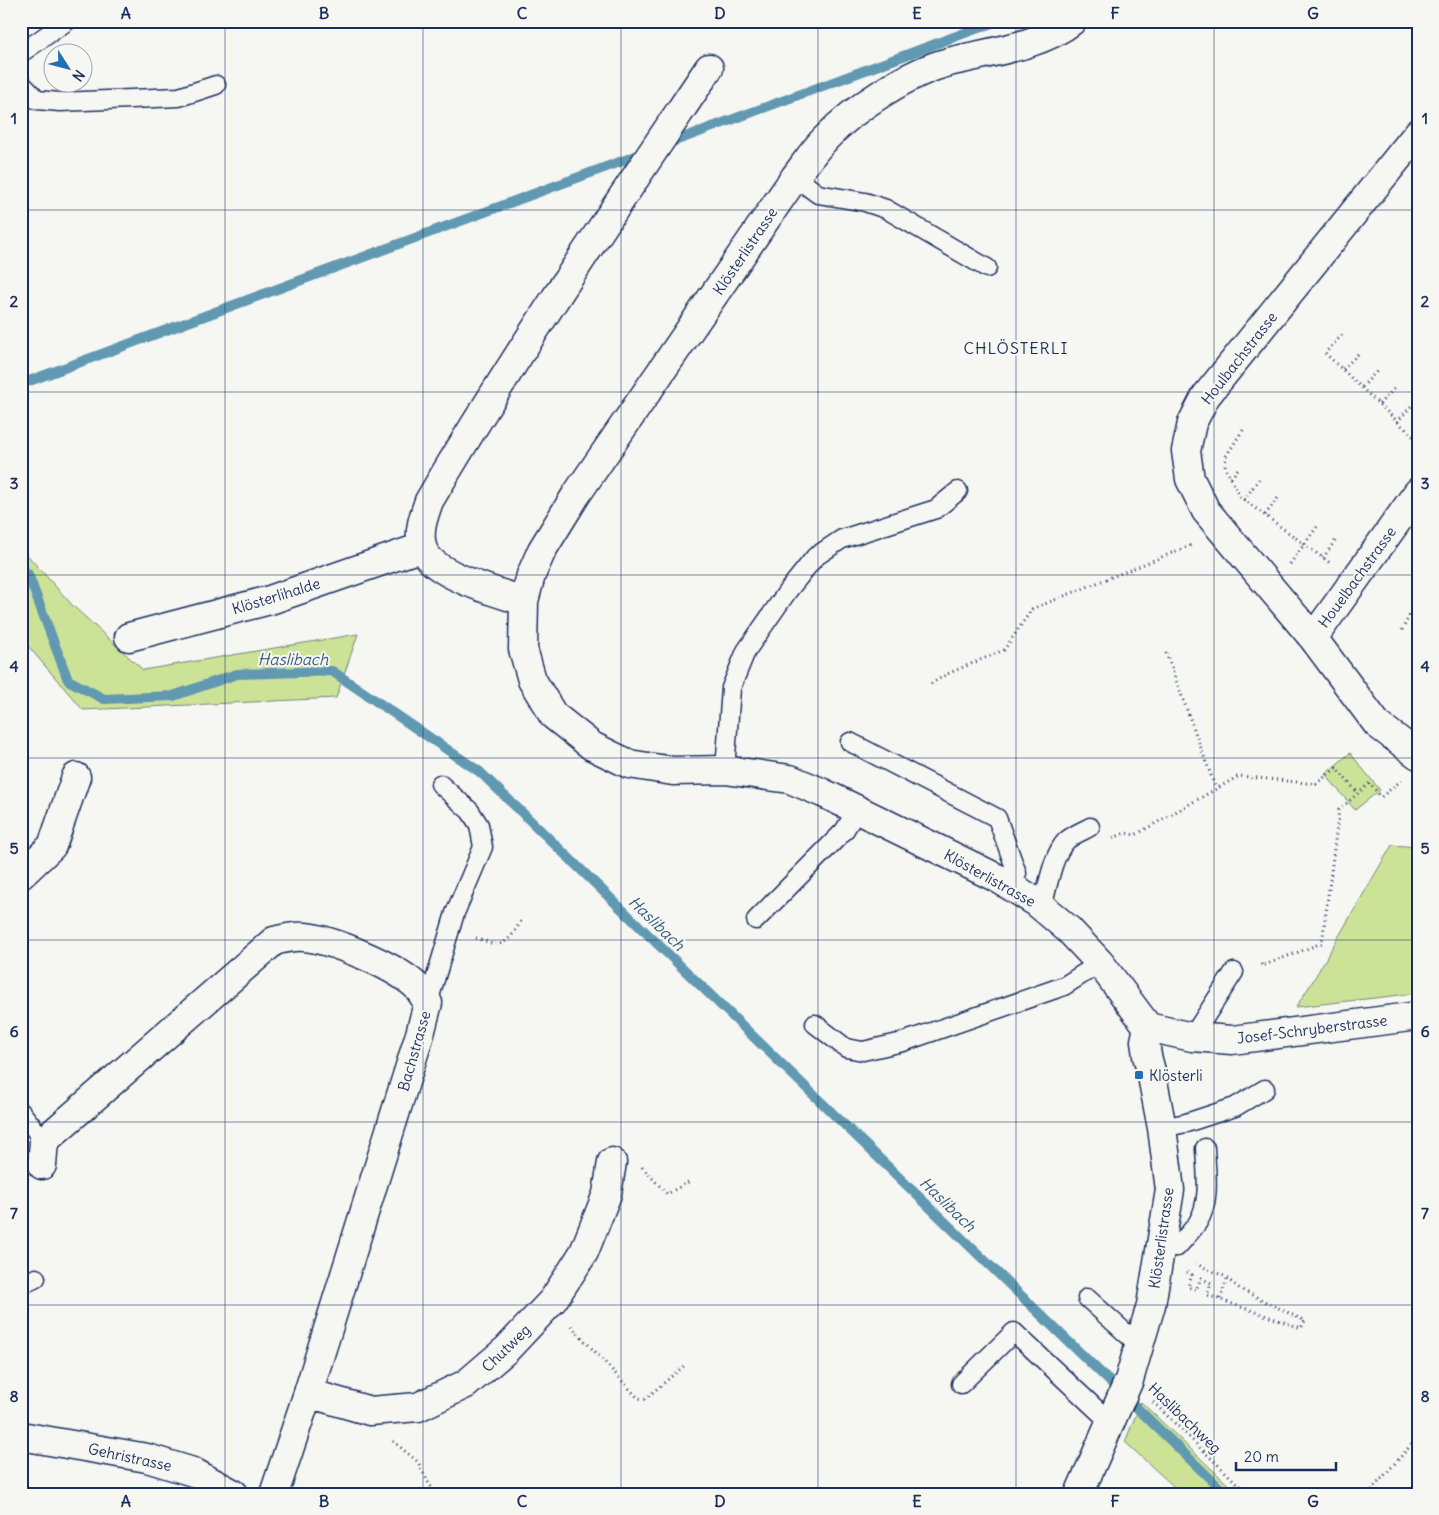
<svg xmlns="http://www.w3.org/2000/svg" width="1439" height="1515" font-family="Delius,sans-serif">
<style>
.green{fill:#cce297;stroke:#74887a}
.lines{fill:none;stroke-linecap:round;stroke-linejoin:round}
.stream{stroke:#6099b1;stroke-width:10}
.service-casing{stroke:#1b2f5e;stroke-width:21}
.minor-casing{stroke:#1b2f5e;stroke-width:31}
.path{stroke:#1b2f5e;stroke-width:3;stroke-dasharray:1 4;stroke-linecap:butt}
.service{stroke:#f6f6f2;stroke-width:18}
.minor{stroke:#f6f6f2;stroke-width:28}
.grid{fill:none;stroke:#1b2f5e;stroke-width:1;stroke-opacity:0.55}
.poi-dot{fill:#1f6fb2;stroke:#f6f6f2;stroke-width:2}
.labels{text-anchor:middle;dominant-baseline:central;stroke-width:4;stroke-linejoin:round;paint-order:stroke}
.street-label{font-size:15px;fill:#1b2f5e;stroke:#f6f6f2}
.poi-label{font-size:15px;fill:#1b2f5e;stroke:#f6f6f2;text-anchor:start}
.neighbourhood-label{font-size:16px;letter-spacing:1px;fill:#1b2f5e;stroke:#f6f6f2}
.water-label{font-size:16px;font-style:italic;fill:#385b80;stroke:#f6f6f2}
.neatline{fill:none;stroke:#1b2f5e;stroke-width:2}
.grid-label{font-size:16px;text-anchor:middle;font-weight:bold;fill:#1b2f5e}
</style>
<rect width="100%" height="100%" fill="#f6f6f2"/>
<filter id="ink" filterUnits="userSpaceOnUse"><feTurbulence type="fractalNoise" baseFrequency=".02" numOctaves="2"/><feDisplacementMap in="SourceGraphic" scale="10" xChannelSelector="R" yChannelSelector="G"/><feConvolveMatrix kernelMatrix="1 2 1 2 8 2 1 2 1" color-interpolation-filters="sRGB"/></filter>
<g filter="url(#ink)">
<path class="green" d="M 21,548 L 73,606 L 143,670 L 358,634 L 336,698 L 83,710 L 21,638 Z
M 1350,753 L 1380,790 L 1355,810 L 1325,774 Z
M 1392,845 L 1418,847 L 1418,993 L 1296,1007 L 1311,984 Z
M 1141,1402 L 1238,1494 L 1182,1494 L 1125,1442 Z"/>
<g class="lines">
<path class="stream" d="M 664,145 L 997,21
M 21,384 L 644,153
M 21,568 L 28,574 L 68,680 L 104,699 L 173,696 L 237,674 L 332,671 L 480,772 L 1226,1494"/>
<defs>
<path id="service" d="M 21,53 L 67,21
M 21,83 L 37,100 L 60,102 L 179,97 L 216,85
M 795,177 L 818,194 L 865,202 L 886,209 L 987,268
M 850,742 L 997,818 L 1017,873 L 1010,886
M 725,770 L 731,688 L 746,651 L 787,592 L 815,557 L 842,539 L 936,509 L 958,491
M 1042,907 C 1048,887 1052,856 1066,841 C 1072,835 1083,831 1090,827
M 756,920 L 844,831 L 857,810
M 428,1003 L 455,913 L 483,847 L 479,825 L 470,811 L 440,784
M 815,1024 L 846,1048 L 863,1051 L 903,1042 L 1064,986 L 1100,963
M 1192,1037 L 1234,972
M 21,1112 L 44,1141
M 1162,1128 L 1186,1123 L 1235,1107 L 1265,1089
M 1161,1247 L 1177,1247 C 1184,1239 1192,1231 1198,1222 C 1211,1201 1206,1172 1205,1148
M 21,1285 L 36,1278
M 1087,1298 L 1139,1345
M 961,1384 L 1014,1332 L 1110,1422"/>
<path id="minor" d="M 1072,21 C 1039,47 988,52 949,62 C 909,72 854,108 826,138 C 814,150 805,164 795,177 L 576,495 L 542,550 L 531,575 L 524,601 L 523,649 L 532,680 L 553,715 L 592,746 L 629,764 L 673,771 L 725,770 L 790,779 L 823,793 L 999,879 L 1036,902 L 1069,930 L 1100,963 L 1148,1027 L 1145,1041 L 1147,1056 L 1151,1071 L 1162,1128 L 1170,1190 L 1151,1305 L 1129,1380 L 1079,1494
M 1418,133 L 1206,396 L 1192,423 L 1186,451 L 1190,479 L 1206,511 L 1313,638 L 1377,724 L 1418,755
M 524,601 C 499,593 428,574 422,546 C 418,531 424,515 429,501 C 516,353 613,211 709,68
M 129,637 L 270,600 L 422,547
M 1313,638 L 1418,492
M 21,875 L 52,846 L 76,777
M 1148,1027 L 1192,1037 L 1232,1040 L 1418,1016
M 42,1165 L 44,1141 L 274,941 C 285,938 294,936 305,937 C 333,940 392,965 414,984 C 420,989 424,997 428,1003 L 420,1034 L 308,1393 L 274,1494
M 308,1393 L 370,1411 L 418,1407 L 466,1384 L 507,1349 L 553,1300 L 572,1271 L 584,1252 L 607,1194 L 612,1162
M 21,1436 L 147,1458 L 193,1472 L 234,1494"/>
</defs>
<use href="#service" class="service-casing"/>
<use href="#minor" class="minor-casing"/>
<path class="path" d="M 1342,335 L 1325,353 L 1418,441
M 1343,369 L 1360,352
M 1362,387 L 1378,370
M 1379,404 L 1396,387
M 1397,422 L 1413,404
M 1243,430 L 1226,456 L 1225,467 L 1240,497 L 1330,563
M 1231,478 L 1240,466
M 1244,500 L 1259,479
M 1265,515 L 1280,495
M 1323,558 L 1337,538
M 1290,564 L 1319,524
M 1402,630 L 1418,599
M 1166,653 L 1216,789
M 931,684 L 947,674 L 1004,650 L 1032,609 L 1194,544
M 1113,838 L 1125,833 L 1135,835 L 1239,776 L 1316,784 L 1336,768 L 1358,793
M 476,938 C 481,939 489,943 495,944 C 509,945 516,929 522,919
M 1261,964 L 1262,966 L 1322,943 L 1339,810 L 1370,783 L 1381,797 L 1402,780
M 642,1167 L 667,1194 L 690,1181
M 1187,1272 L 1192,1275 L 1188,1287 L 1196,1290 L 1201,1278 L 1211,1283 L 1207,1295 L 1301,1328 L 1305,1321 L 1240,1289 L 1224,1276 L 1196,1264
M 1220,1299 L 1227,1279
M 571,1326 L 638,1398 L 645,1399 L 684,1366
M 1153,1402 L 1248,1494
M 393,1441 L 418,1462 L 429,1484 L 437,1494
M 1368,1494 L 1418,1437"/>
<use href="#service" class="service"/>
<use href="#minor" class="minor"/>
</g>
</g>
<path class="grid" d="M 225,21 L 225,1494M 423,21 L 423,1494M 621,21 L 621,1494M 818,21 L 818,1494M 1016,21 L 1016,1494M 1214,21 L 1214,1494M 21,210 L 1418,210M 21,392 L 1418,392M 21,575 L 1418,575M 21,758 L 1418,758M 21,940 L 1418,940M 21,1122 L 1418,1122M 21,1305 L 1418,1305"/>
<rect class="poi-dot" x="1134" y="1070" width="10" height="10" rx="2.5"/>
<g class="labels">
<g class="street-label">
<text transform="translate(745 251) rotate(-56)">Klösterlistrasse</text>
<text transform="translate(1239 358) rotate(-52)">Houlbachstrasse</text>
<text transform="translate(1357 577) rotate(-54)">Houelbachstrasse</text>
<text transform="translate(276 596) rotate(-17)">Klösterlihalde</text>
<text transform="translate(990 878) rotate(29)">Klösterlistrasse</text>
<text transform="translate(1312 1029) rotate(-7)">Josef-Schryberstrasse</text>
<text transform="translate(414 1051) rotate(-74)">Bachstrasse</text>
<text transform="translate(1161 1238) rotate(-82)">Klösterlistrasse</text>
<text transform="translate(506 1348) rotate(-44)">Chutweg</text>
<text transform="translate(1185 1418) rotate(44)">Haslibachweg</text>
<text transform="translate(130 1457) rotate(12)">Gehristrasse</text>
</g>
<g class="poi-label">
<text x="1149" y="1075">Klösterli</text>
</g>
<g class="neighbourhood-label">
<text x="1016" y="348">CHLÖSTERLI</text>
</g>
<g class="water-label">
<text x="293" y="659">Haslibach</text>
<text transform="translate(657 923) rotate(44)">Haslibach</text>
<text transform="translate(948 1204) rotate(44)">Haslibach</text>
</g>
</g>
<rect width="1439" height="1515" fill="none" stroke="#f6f6f2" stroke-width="55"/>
<g transform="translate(68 68) rotate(126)"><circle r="24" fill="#f6f6f2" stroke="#9ea6b7"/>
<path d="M0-4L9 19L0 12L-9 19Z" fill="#1f6fb2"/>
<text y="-8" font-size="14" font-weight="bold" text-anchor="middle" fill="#1b2f5e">N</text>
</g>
<path d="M1236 1462v8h100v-8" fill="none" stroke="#1b2f5e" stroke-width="2.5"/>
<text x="1244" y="1462" font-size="15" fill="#1b2f5e" stroke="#f6f6f2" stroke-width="4" paint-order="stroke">20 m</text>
<rect x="28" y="28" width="1384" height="1460" class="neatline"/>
<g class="grid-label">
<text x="126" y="19">A</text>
<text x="324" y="19">B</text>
<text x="522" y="19">C</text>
<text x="720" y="19">D</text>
<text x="917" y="19">E</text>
<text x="1115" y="19">F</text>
<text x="1313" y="19">G</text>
<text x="14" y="124">1</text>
<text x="1425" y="124">1</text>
<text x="14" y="307">2</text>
<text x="1425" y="307">2</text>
<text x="14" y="489">3</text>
<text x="1425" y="489">3</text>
<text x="14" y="672">4</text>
<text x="1425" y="672">4</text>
<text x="14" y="854">5</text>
<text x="1425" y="854">5</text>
<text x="14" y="1037">6</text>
<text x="1425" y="1037">6</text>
<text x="14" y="1219">7</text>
<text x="1425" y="1219">7</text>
<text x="14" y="1402">8</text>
<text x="1425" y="1402">8</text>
<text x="126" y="1507">A</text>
<text x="324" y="1507">B</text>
<text x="522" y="1507">C</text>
<text x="720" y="1507">D</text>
<text x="917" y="1507">E</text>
<text x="1115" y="1507">F</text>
<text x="1313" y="1507">G</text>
</g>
</svg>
